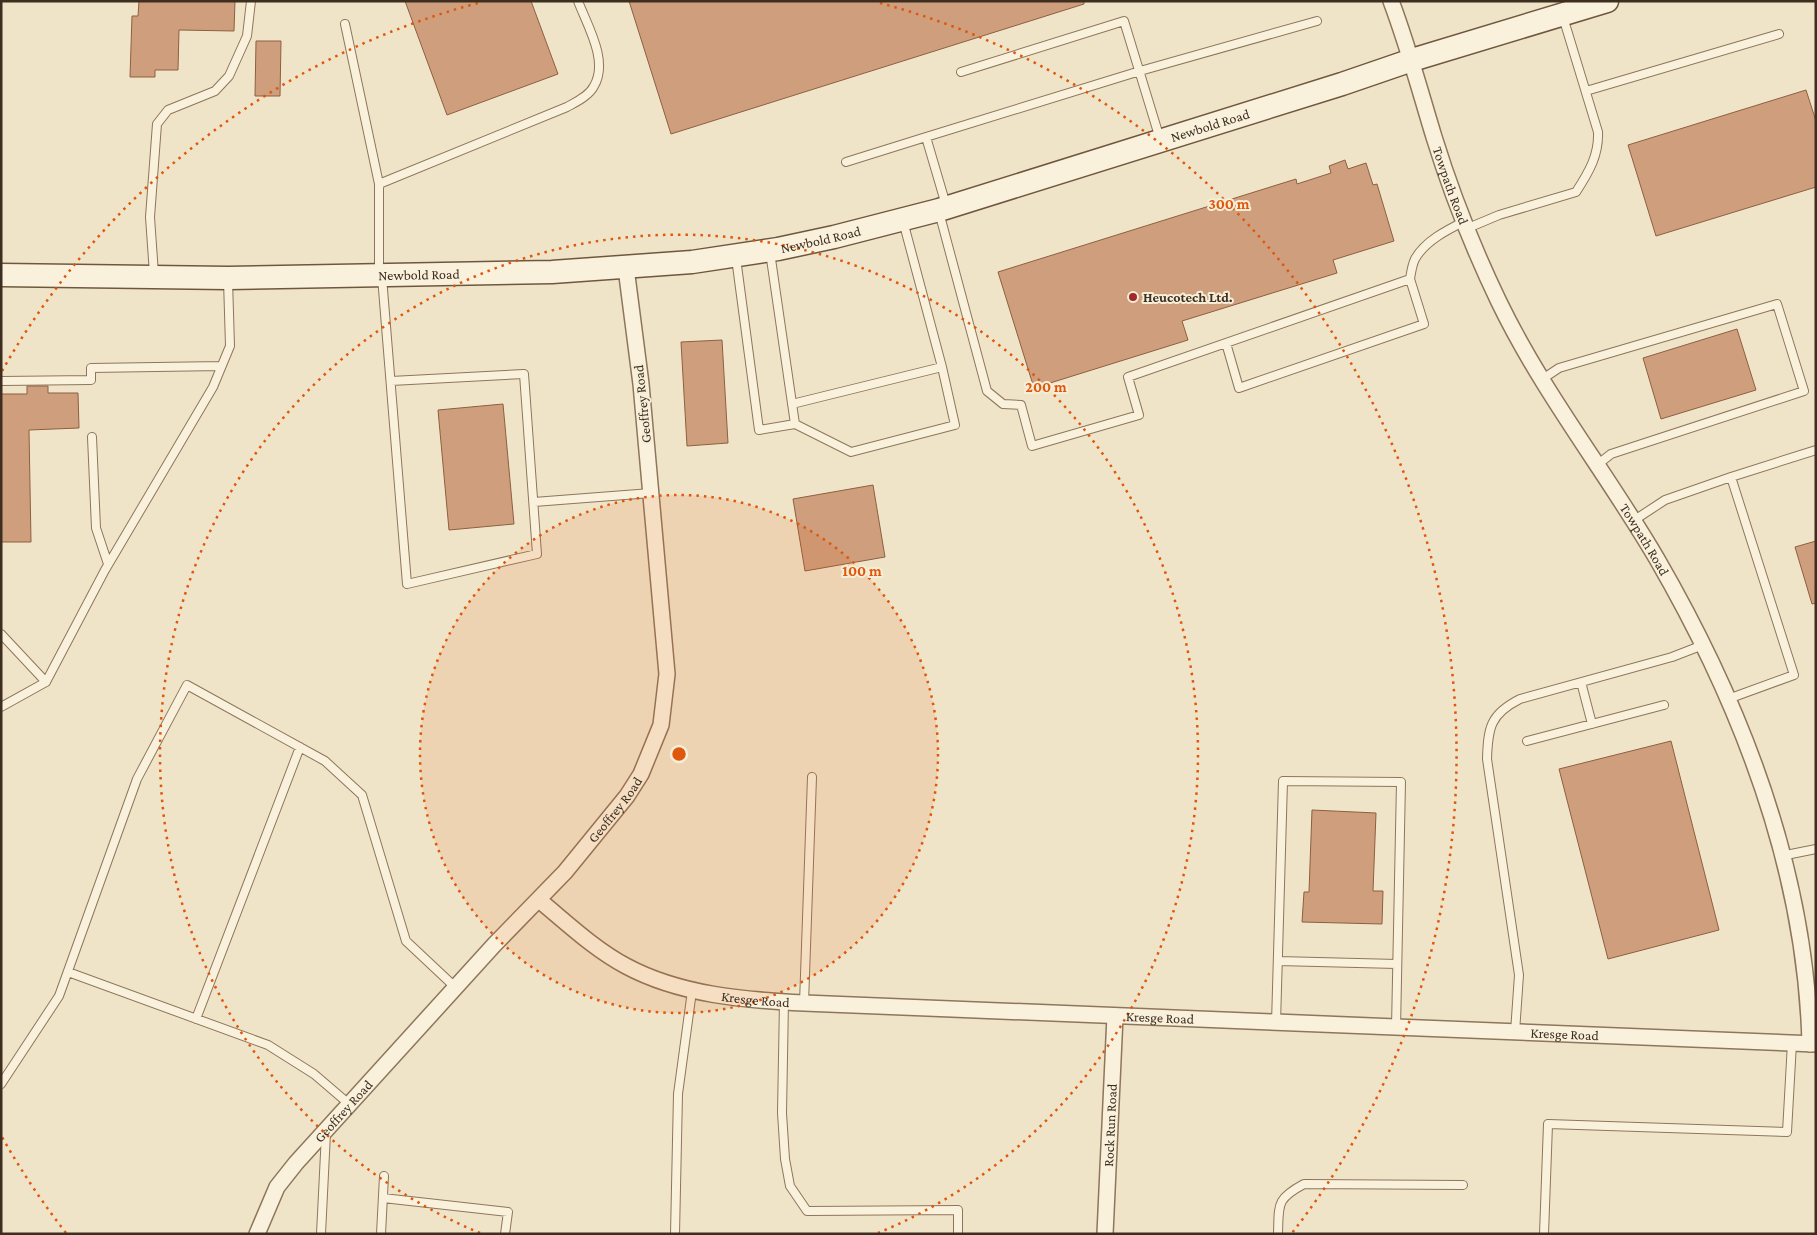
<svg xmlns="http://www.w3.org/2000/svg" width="1817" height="1235" font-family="'Crimson Pro',serif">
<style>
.building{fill:#cf9f7d;stroke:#8d5f41}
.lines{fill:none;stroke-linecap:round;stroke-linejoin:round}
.service-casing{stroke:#8d765c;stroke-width:10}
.minor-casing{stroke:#8d765c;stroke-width:18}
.secondary-casing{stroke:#6f573f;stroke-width:25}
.service{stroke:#faf1dc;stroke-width:8}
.minor{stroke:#faf1dc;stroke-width:15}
.secondary{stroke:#faf1dc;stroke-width:22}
.ring{fill:none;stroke:#df570d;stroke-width:2.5;stroke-dasharray:2.5 5}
.poi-dot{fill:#9e2a2b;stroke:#f7eed8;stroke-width:2}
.labels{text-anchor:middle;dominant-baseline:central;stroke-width:4;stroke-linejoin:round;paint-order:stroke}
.street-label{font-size:14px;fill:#3d2e20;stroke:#f7eed8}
.poi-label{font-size:14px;font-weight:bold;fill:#3d2e20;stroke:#f7eed8;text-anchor:start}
.centre{fill:#df570d;stroke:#f7eed8;stroke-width:2.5}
.ring-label{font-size:15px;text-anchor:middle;font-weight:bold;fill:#df570d;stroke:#f7eed8;stroke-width:4;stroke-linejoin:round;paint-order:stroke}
</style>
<rect width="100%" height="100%" fill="#f0e4c8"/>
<path class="building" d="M 139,1 L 235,1 L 234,31 L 179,30 L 178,70 L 155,70 L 155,77 L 130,77 L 132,16 L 138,16 Z
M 405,1 L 531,1 L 558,74 L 447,115 Z
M 629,1 L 1084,1 L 1084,4 L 671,134 Z
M 256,41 L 281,41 L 280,96 L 255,96 Z
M 1806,90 L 1816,121 L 1816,187 L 1656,236 L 1628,145 Z
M 1345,160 L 1348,169 L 1366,163 L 1373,185 L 1377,184 L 1394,241 L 1333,260 L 1337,273 L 1182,321 L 1188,340 L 1034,388 L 998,272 L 1296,179 L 1297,184 L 1331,173 L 1329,166 Z
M 1737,329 L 1756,390 L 1661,419 L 1643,358 Z
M 722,340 L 728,443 L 687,446 L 681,342 Z
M 27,386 L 48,386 L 48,393 L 78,393 L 79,428 L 29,430 L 31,542 L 1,542 L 1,394 L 27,394 Z
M 503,404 L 514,524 L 449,530 L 438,410 Z
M 873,485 L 885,557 L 805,571 L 793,499 Z
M 1816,541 L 1816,603 L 1812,604 L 1795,547 Z
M 1671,741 L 1719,930 L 1608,959 L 1559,769 Z
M 1312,810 L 1376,813 L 1373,891 L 1383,891 L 1382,924 L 1302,922 L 1304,892 L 1309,892 Z"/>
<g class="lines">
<defs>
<path id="service" d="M 345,24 L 379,184
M 961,72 L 1124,21 L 1160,139
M 1586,91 L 1779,34
M 846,162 L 926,137
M 946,205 L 926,137 L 1140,71 L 1317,21
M 939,212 L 987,391 L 1003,404 L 1021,405 L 1032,446 L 1139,415 L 1128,377 L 1410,279 C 1411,273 1412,265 1415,259 C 1425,241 1447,230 1465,221
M 1468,228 L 1499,215 L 1576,192 C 1589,172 1599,155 1598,132 L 1563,17
M 770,252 L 795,424
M 736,258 L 759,430 L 795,424 L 851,452 L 955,425 L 942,367 L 903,221
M 379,272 L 379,184 L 567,107 C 576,102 589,96 594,86 C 609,61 587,25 578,1
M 154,274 L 150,217 L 157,124 L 168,110 L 215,91 L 229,76 L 247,36 L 251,1
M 382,277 L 407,584 L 537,554 L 524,374 L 391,381
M 1226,343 L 1239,388 L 1424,324 L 1410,279
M 1541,380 L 1559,368 L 1777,304 L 1804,391 L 1611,454 L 1597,465
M 1,381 L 91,380 L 91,368 L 221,366
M 792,404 L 942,367
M 92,437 L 96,528 L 108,564
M 534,502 L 651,493
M 1633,521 L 1665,500 L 1731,477
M 1,634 L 46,682
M 1581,682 L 1592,724
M 1728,699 L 1794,675 L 1731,477 L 1816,450
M 1,707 L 46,682 L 105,570 L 213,387 L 230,346 L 228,280
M 1527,741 L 1664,705
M 1781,856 L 1816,849
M 1278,961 L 1397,964
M 68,972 L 268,1045 L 314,1074 L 349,1104
M 784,1001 L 782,1113 L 785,1159 L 790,1186 L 807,1211 L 958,1210 L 958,1234
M 804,1003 L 812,777
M 196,1019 L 300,747
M 1276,1023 L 1283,781 L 1401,782 L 1396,1028
M 1515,1032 L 1519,975 L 1487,759 C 1488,728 1490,714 1520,699 L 1672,657 L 1703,645
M 1,1084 L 59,996 L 137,779 L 187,685 L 325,761 L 362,795 L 406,941 L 455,987
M 383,1198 L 508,1212 L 505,1234
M 321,1234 L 326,1133
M 381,1234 L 384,1176
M 675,1234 L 678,1094 L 692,991
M 1278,1234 C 1279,1204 1276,1199 1304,1184 L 1463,1185
M 1544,1234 L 1548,1124 L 1787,1132 L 1792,1043"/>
<g id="minor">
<path id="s1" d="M 1391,1 C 1408,46 1420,91 1434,137 C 1451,192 1474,250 1499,302 C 1543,393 1606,472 1657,559 C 1742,706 1806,873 1810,1044"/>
<path id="s2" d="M 539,900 C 567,923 594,949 626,966 C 680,995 744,1000 804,1003 L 1816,1044"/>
<path id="s3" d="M 257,1234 L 277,1187 L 296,1163 L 494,945 L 565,872 L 627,796 L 641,774 L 661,725 L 667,674 L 641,384 L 626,268"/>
<path id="s4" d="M 1105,1234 L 1115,1016"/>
</g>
<g id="secondary">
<path id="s5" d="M 1,275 L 228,278 L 552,272 L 692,262 L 778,249 L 834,237 L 939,210 L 1342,84 L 1412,60 L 1607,1"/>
</g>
</defs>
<use href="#service" class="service-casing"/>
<use href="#minor" class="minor-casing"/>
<use href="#secondary" class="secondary-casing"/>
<use href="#service" class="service"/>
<use href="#minor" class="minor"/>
<use href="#secondary" class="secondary"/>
</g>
<circle cx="679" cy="754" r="259" fill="#df570d" fill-opacity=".12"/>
<g class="ring">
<circle cx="679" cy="754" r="259"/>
<path d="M480 1233A519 519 0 1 1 878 1233"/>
<path d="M66 1233A778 778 0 0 1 2 1137M2 371A778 778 0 0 1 478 3M880 3A778 778 0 0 1 1292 1233"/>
</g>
<circle class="poi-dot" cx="1133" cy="297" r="5"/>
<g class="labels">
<g class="street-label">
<text stroke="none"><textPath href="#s5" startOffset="1228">Newbold Road</textPath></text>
<text stroke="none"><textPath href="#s1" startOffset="194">Towpath Road</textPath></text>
<text stroke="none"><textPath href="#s5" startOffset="822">Newbold Road</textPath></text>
<text stroke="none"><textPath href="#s5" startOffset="418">Newbold Road</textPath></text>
<text transform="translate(642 404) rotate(-96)">Geoffrey Road</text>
<text stroke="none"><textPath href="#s1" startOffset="599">Towpath Road</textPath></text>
<text stroke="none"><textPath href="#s3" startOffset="558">Geoffrey Road</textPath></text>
<text stroke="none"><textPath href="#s2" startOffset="244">Kresge Road</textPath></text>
<text stroke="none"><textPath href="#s2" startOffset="649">Kresge Road</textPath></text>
<text stroke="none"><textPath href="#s2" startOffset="1054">Kresge Road</textPath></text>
<text stroke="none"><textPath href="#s3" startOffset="152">Geoffrey Road</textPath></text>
<text stroke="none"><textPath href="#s4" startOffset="109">Rock Run Road</textPath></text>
</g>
<g class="poi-label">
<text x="1143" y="297">Heucotech Ltd.</text>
</g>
</g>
<circle cx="679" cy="754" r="8" class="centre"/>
<g class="ring-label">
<text x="1229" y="209">300 m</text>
<text x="1046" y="392">200 m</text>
<text x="862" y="576">100 m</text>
</g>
<rect width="1817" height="1235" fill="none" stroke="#3d2e20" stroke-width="5"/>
</svg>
